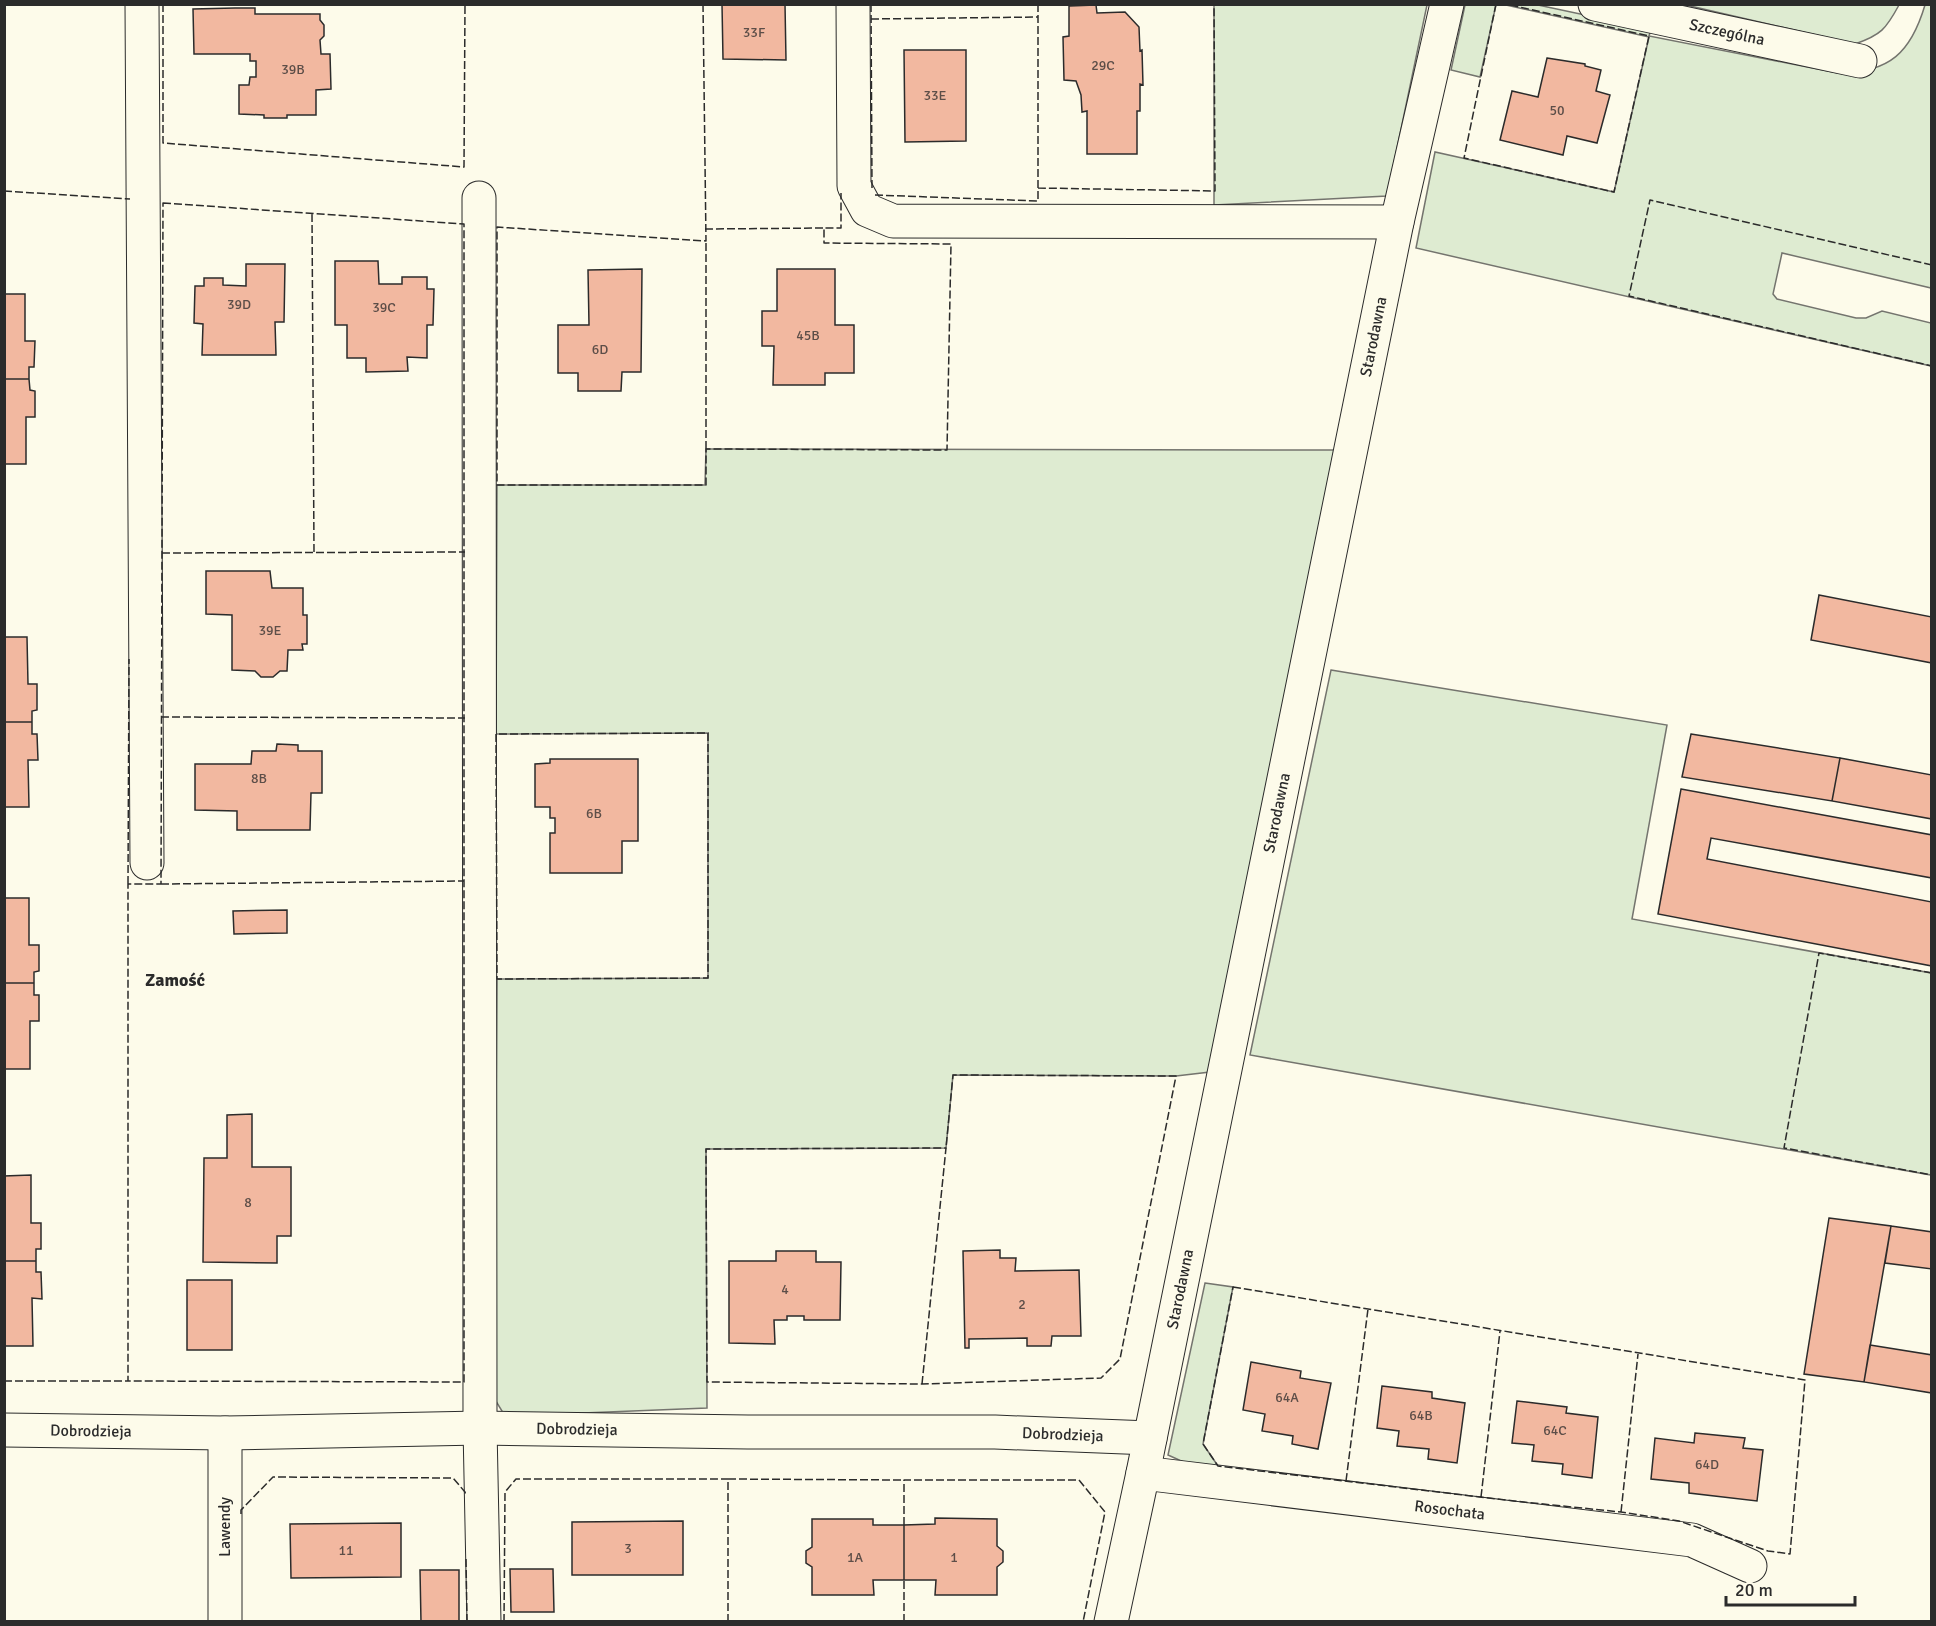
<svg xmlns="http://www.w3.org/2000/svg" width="1936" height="1626" font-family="Signika,sans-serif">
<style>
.green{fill:#deebd1;stroke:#74746e;stroke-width:1.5}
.building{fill:#f2b8a0;stroke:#2b2b2b;stroke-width:1.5}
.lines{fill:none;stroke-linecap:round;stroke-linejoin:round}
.minor-casing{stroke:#2b2b2b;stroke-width:35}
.minor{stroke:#fdfbea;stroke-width:33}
.fence{stroke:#2b2b2b;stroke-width:1.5;stroke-dasharray:8 3;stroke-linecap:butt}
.labels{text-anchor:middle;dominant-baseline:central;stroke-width:4.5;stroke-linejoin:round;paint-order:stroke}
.number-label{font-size:14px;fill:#5d4e48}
.street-label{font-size:16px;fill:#2b2b2b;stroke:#fdfbea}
.neighbourhood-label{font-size:18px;font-weight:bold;fill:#2b2b2b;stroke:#fdfbea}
</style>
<rect width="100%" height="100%" fill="#fdfbea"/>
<path class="green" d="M 1214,5 L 1427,5 L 1387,196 L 1214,205 Z
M 1465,5 L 1496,5 L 1480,77 L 1451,70 Z
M 1506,5 L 1538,5 L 1651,29 L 1649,36 L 1838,73 C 1890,73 1911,52 1925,5 L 1931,5 L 1931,288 L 1782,253 L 1773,294 L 1777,299 L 1856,318 L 1866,318 L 1882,311 L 1931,323 L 1931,366 L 1416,248 L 1435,152 L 1614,192 L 1649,37 Z
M 1686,5 L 1899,5 C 1886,29 1881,35 1855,44 Z
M 706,449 L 1339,450 L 1210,1072 L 1176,1076 L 953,1075 L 946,1148 L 706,1149 L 707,1408 L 505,1416 L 494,1398 L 497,979 L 708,978 L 708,733 L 496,734 L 497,485 L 705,485 Z
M 1331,670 L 1667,725 L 1632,919 L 1931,973 L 1931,1175 L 1250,1055 Z
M 1205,1283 L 1233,1287 L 1203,1444 L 1218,1466 L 1188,1464 L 1168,1455 Z"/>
<path class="building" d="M 722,4 L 785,4 L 786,60 L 723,59 Z
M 1096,5 L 1097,13 L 1125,12 L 1139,27 L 1140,51 L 1142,50 L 1143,85 L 1140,84 L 1140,111 L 1137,111 L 1137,154 L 1087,154 L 1087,111 L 1082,112 L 1081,95 L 1076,81 L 1064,80 L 1063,37 L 1069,36 L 1069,6 Z
M 235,8 L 255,8 L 255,14 L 320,14 L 320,20 L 324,25 L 324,36 L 320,40 L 321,54 L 330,54 L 331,89 L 316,90 L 316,115 L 287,115 L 287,118 L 264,118 L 264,115 L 239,114 L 239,85 L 249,85 L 250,77 L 256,77 L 256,61 L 250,61 L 250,54 L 194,54 L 193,9 Z
M 904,50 L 966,50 L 966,141 L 905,142 Z
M 1547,58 L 1585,64 L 1585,66 L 1601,70 L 1596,91 L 1610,95 L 1597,143 L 1567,136 L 1563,155 L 1500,140 L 1512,91 L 1538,97 Z
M 335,261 L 378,261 L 379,284 L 402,284 L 402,277 L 427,277 L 427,289 L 434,289 L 433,325 L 427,325 L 427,358 L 407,357 L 408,371 L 366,372 L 366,358 L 347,358 L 347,325 L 335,325 Z
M 246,264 L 285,264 L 284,322 L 275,322 L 276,355 L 202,355 L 203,324 L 194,323 L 195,286 L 204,286 L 204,278 L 223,278 L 223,285 L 246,286 Z
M 642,269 L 641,372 L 622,372 L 621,391 L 578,391 L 578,373 L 558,373 L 558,325 L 589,325 L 588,270 Z
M 777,269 L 835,269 L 835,325 L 854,325 L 854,373 L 825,373 L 825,385 L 773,385 L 774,346 L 762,346 L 762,311 L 777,311 Z
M 4,294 L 25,294 L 25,341 L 35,341 L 34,367 L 29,367 L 29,379 L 4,379 Z
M 4,379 L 29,379 L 30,390 L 35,391 L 35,417 L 26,417 L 26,464 L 4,464 Z
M 206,571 L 270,571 L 272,588 L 303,588 L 303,615 L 307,615 L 307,644 L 302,644 L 303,650 L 288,650 L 287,671 L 280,671 L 273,677 L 261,677 L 255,671 L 232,670 L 232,615 L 206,614 Z
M 1819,595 L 1932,617 L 1932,663 L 1811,640 Z
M 4,637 L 27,637 L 28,684 L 37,684 L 37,710 L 32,711 L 32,722 L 4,722 Z
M 4,722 L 32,722 L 32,734 L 37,734 L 38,760 L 28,760 L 29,807 L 4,807 Z
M 1691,734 L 1840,758 L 1832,801 L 1682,777 Z
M 277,744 L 298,745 L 298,751 L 322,751 L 322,793 L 311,793 L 310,830 L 237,830 L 237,811 L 195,810 L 195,764 L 251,764 L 252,751 L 276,751 Z
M 1840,758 L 1932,775 L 1932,819 L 1832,801 Z
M 550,759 L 638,759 L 638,841 L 622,841 L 622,873 L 550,873 L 550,833 L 555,833 L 555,818 L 550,818 L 550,807 L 535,807 L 535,764 L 550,763 Z
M 1681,789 L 1932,835 L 1932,878 L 1711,838 L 1707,859 L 1932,902 L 1932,966 L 1658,914 Z
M 4,898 L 29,898 L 29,945 L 39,945 L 39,971 L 34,972 L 34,983 L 4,983 Z
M 287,910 L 287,933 L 234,934 L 233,911 Z
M 4,983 L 34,983 L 34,995 L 39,995 L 39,1021 L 30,1021 L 30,1069 L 4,1069 Z
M 252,1114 L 252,1167 L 291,1167 L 291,1236 L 277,1236 L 277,1263 L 203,1262 L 204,1158 L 227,1158 L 227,1115 Z
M 31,1175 L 31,1223 L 41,1223 L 41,1249 L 36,1249 L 36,1261 L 4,1261 L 4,1176 Z
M 1829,1218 L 1891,1226 L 1864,1382 L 1804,1374 Z
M 1891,1226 L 1932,1232 L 1932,1269 L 1885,1263 Z
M 1000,1250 L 1000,1258 L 1016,1258 L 1015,1271 L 1079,1270 L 1081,1336 L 1052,1336 L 1051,1346 L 1027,1346 L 1027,1338 L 969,1339 L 969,1348 L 965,1348 L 963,1251 Z
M 776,1251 L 816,1251 L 816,1262 L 841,1262 L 840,1320 L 804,1320 L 804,1316 L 787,1316 L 787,1320 L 774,1320 L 775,1344 L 729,1343 L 729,1261 L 776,1261 Z
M 4,1261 L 36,1261 L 36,1272 L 41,1272 L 42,1299 L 32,1298 L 33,1346 L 4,1346 Z
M 187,1280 L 232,1280 L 232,1350 L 187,1350 Z
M 1870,1345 L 1932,1355 L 1932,1393 L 1864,1382 Z
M 1251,1362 L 1301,1371 L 1300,1378 L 1331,1383 L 1318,1449 L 1292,1444 L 1293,1436 L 1262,1431 L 1265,1414 L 1243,1410 Z
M 1382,1386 L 1432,1392 L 1432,1398 L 1465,1403 L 1457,1463 L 1428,1459 L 1429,1449 L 1397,1446 L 1399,1431 L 1377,1428 Z
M 1517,1401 L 1567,1407 L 1566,1413 L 1598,1417 L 1592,1478 L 1562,1474 L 1563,1464 L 1532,1461 L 1534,1445 L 1512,1443 Z
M 1695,1433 L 1745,1438 L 1743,1448 L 1763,1450 L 1757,1501 L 1689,1493 L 1689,1483 L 1651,1479 L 1655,1438 L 1694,1443 Z
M 935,1518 L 997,1519 L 997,1546 L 1003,1551 L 1003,1562 L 997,1567 L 997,1595 L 935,1595 L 936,1580 L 904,1580 L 904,1525 L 935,1524 Z
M 812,1519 L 873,1519 L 873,1525 L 904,1525 L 904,1580 L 873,1580 L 874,1595 L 812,1595 L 812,1567 L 806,1563 L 806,1551 L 812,1547 Z
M 683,1521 L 683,1575 L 572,1575 L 572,1522 Z
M 401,1523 L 401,1577 L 291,1578 L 290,1524 Z
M 510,1569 L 553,1569 L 554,1612 L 511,1612 Z
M 420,1570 L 459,1570 L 459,1622 L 421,1622 Z"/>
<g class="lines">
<defs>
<g id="minor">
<path d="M 142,4 L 147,863"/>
<path d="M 853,4 L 854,186 L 867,210 L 893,221 L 1397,222"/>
<path id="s1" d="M 1595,4 L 1860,61"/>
<path d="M 479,198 L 480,1428 L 484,1622"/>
<path id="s2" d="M 4,1430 L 225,1433 L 480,1428 L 748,1432 L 995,1432 L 1150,1438"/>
<path d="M 225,1433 L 225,1622"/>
<path id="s3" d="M 1143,1473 L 1692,1540 L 1750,1566"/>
<path id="s4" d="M 1111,1622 L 1143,1473 L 1397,222 L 1447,4"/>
</g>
</defs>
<use href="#minor" class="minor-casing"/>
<use href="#minor" class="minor"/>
<path class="fence" d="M 163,4 L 163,143 L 464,167 L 465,4
M 703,4 L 706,241 L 497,227 L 497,485 L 706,485 L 706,449 L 947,450 L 951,244 L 824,243 L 824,228 L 841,228 L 841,193
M 871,4 L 872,188
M 1496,4 L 1464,158 L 1614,192 L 1649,36 L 1506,4
M 871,19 L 1038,17
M 1038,188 L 1038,4
M 4,191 L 130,199
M 875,195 L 1038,201 L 1038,188 L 1215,191 L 1214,4
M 163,203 L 464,224 L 464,1382 L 128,1381 L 128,884 L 161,884 Z
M 312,214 L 314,553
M 705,229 L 824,228
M 1932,265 L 1650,200 L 1629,296 L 1932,366
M 706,449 L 706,241
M 162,553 L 465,552
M 161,717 L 465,718
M 708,733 L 708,978 L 497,979 L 496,734 Z
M 128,884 L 129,659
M 161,884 L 464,881
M 1932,973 L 1819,953 L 1784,1148 L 1932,1175
M 1233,1287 L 1805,1380 L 1790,1554 L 1768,1551 L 1679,1521 L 1621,1512 L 1514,1501 L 1218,1466 L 1203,1444 Z
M 4,1381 L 128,1381
M 922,1384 L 946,1148 L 706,1149 L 707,1382 L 922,1384 L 1101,1378 L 1120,1359 L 1176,1076 L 953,1075 L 946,1148
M 1346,1481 L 1368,1309
M 1481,1497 L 1500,1331
M 1621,1512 L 1638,1354
M 241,1514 L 241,1510 L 273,1477 L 453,1478 L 465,1492 L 466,1496
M 904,1525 L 904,1480 L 1079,1480 L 1105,1512 L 1083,1622
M 466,1559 L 467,1622
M 504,1622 L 505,1492 L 516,1479 L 728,1479
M 728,1622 L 728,1479 L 904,1480
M 904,1622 L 904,1580"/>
</g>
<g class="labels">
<g class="number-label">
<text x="754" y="32">33F</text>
<text x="1103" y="65">29C</text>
<text x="293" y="69">39B</text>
<text x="935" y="95">33E</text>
<text x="1557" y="110">50</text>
<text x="239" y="304">39D</text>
<text x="384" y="307">39C</text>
<text x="808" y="335">45B</text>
<text x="600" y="349">6D</text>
<text x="270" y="630">39E</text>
<text x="259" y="778">8B</text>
<text x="594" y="813">6B</text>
<text x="248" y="1202">8</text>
<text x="785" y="1289">4</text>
<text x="1022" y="1304">2</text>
<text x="1287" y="1397">64A</text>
<text x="1421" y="1415">64B</text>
<text x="1555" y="1430">64C</text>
<text x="1707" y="1464">64D</text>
<text x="628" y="1548">3</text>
<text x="346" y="1550">11</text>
<text x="855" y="1557">1A</text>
<text x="954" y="1557">1</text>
</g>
<g class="street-label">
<text stroke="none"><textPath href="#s1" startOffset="135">Szczególna</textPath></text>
<text stroke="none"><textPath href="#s4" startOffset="1312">Starodawna</textPath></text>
<text stroke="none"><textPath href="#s4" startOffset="826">Starodawna</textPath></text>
<text stroke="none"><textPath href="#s4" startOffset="340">Starodawna</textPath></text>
<text stroke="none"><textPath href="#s2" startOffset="573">Dobrodzieja</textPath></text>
<text stroke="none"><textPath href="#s2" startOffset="87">Dobrodzieja</textPath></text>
<text stroke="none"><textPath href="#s2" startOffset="1059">Dobrodzieja</textPath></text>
<text stroke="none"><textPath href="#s3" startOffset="309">Rosochata</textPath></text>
<text transform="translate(225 1527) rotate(-90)">Lawendy</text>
</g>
<g class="neighbourhood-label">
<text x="175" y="980">Zamość</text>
</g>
</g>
<rect width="1936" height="1626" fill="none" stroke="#2b2b2b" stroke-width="12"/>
<path d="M1726 1596v9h129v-9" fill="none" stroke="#2b2b2b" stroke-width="3"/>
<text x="1735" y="1596" font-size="18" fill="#2b2b2b" stroke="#fdfbea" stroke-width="4.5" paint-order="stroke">20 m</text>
</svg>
